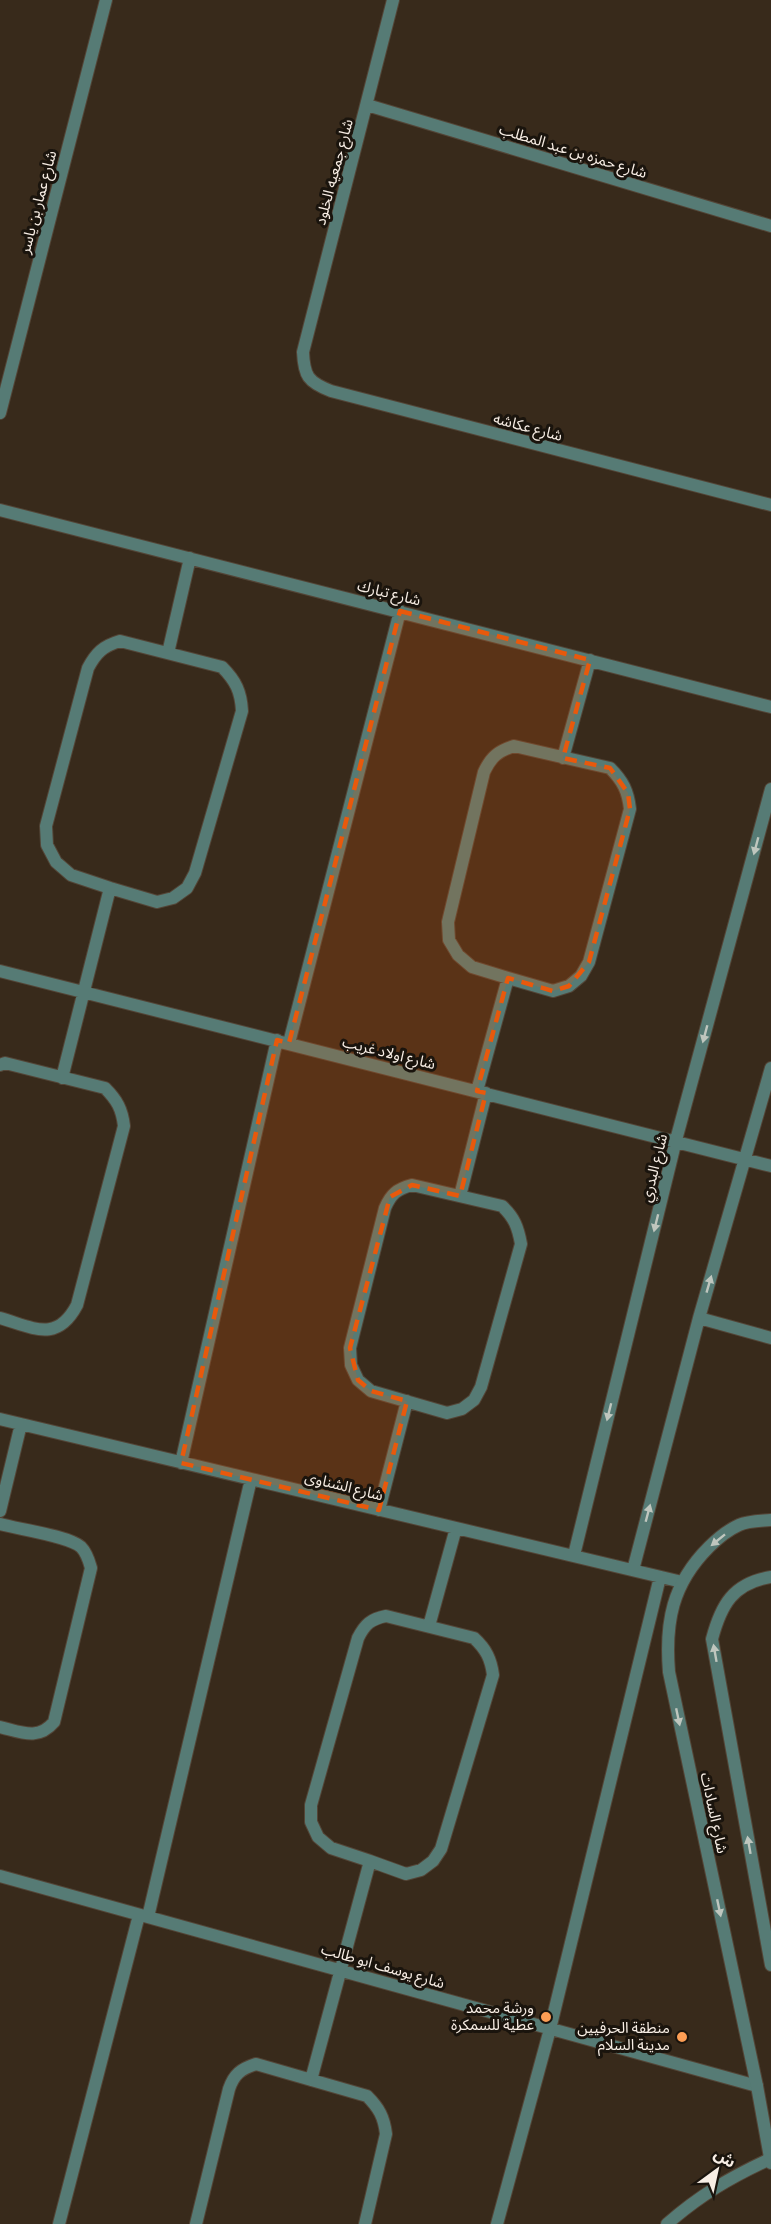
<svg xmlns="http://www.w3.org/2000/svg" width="771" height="2224" font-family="Bitter,'Noto Sans Arabic',serif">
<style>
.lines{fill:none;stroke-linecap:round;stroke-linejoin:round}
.minor-casing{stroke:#534537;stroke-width:14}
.tertiary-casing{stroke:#534537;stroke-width:14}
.minor{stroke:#567b75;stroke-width:12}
.tertiary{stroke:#567b75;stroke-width:12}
.oneway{fill:#bfc6be}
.marked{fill:#e8590c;fill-opacity:0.2;stroke:#e8590c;stroke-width:4.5;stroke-dasharray:12 8;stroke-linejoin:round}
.poi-dot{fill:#fc9d54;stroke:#1a140d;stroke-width:2}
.labels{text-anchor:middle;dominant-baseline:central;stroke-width:6;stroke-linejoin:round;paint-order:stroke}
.street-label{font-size:15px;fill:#f8eee5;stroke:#1a140d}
.poi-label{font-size:15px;fill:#f8eee5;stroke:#1a140d;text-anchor:end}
</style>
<rect width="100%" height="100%" fill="#382a1b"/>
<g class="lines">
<defs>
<path id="minor" d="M 393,0 L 303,352 C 304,376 308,382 331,391 L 771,505
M 367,105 L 771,226
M 0,413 L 106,0
M 0,510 L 771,707
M 120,641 L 222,667 C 236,681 241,692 242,711 L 195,873 L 187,888 L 173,898 L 157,902 L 110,888 L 71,875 L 56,862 L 47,845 L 46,826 L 88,668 C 96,653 103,646 120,641 Z
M 168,653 L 190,558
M 514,746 L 610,768 C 623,781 628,791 630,809 L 589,962 L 581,976 L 569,986 L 553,991 L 508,978 L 472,967 L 458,955 L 449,940 L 448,922 L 484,772 C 491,757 498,751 514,746 Z
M 563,758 L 590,660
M 0,971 L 771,1166
M 289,1043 L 400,611
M 0,1065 L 5,1063 L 105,1088 C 117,1100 122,1109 124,1126 L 77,1305 C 57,1343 34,1328 0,1318
M 62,1078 L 110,888
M 477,1091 L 508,978
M 412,1185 L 502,1206 C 514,1217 518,1227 521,1244 L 481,1387 L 474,1400 L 462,1409 L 447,1413 L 371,1391 L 358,1380 L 351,1365 L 350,1348 L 385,1208 C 391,1194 397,1189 412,1185 Z
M 460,1196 L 486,1093
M 699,1318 L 771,1338
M 0,1419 L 682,1582
M 181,1463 L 277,1040
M 379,1510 L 407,1401
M 0,1511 L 21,1424
M 0,1524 C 18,1529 69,1536 81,1547 C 87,1553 89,1561 91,1568 L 54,1722 C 38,1741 21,1732 0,1727
M 574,1555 L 676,1140 L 771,789
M 633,1570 L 699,1318 L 771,1068
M 386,1616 L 474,1638 C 486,1649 491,1659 493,1675 L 441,1849 L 433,1861 L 421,1870 L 406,1874 L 370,1861 L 331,1848 L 318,1837 L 311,1822 L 311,1805 L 358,1638 C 365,1624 371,1619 386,1616 Z
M 429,1626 L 456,1528
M 0,1876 L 757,2086
M 148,1917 L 251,1479
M 311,2080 L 370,1861
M 59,2224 L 139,1915
M 196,2224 L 229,2089 C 234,2074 241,2069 256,2064 L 367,2096 C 379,2108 384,2117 386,2134 L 365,2224
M 497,2224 L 550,2029 L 660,1577
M 667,2224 C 700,2195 731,2177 770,2159"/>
<path id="tertiary" d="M 771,1520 C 761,1521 748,1521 739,1525 C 728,1530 717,1539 709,1547 C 672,1584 665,1622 669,1672 L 757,2086 L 771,2163
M 771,1577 C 733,1583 721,1605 712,1639 L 771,1965"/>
</defs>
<use href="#minor" class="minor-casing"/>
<use href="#tertiary" class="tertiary-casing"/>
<use href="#minor" class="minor"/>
<use href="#tertiary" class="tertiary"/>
</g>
<defs><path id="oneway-solid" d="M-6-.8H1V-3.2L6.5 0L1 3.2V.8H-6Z" transform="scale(1.5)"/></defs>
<g class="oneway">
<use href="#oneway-solid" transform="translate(756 846) rotate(105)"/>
<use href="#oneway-solid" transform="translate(705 1034) rotate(105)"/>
<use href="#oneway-solid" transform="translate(656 1223) rotate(104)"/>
<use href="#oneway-solid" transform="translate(709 1284) rotate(-74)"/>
<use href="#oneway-solid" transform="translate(609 1412) rotate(104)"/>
<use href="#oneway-solid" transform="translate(648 1513) rotate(-75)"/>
<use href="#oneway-solid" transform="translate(718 1540) rotate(141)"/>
<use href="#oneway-solid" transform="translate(715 1653) rotate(-100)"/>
<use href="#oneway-solid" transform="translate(678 1717) rotate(78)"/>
<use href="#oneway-solid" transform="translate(749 1845) rotate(-100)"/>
<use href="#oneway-solid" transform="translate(719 1908) rotate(78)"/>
</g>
<path class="marked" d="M 400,611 L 590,660 L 563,758 L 610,768 L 628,793 L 630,809 L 589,962 L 569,986 L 553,991 L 508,978 L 477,1091 L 486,1093 L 460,1196 L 412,1185 L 390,1197 L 350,1348 L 358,1380 L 371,1391 L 407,1401 L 379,1510 L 181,1463 L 277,1040 L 289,1043 Z"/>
<g class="poi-dot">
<circle cx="546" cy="2017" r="6"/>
<circle cx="682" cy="2037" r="6"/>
</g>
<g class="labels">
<g class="street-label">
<text transform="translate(573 151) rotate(17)">شارع حمزه بن عبد المطلب</text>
<text transform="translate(334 172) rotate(-75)">شارع جمعيه الخلود</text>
<text transform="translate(38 202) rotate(-75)">شارع عمار بن ياسر</text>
<text transform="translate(528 427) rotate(15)">شارع عكاشه</text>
<text transform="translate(389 593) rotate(14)">شارع تبارك</text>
<text transform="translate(389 1053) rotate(14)">شارع اولاد غريب</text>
<text transform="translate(654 1168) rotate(-76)">شارع البدري</text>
<text transform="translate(344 1486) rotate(14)">شارع الشناوى</text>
<text transform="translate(714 1813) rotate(78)">شارع السادات</text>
<text transform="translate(383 1966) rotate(16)">شارع يوسف ابو طالب</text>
</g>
<g class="poi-label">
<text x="534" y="2008">ورشة محمد<tspan x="534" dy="17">عطية للسمكرة</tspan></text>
<text x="670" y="2028">منطقة الحرفيين<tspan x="670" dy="17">مدينة السلام</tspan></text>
</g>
</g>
<g transform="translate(717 2170) rotate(33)" stroke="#1a140d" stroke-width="4.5" paint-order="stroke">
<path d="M0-4.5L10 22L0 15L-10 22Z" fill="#f8eee5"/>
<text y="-9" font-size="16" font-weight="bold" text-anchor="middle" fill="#f8eee5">ش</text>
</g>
</svg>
